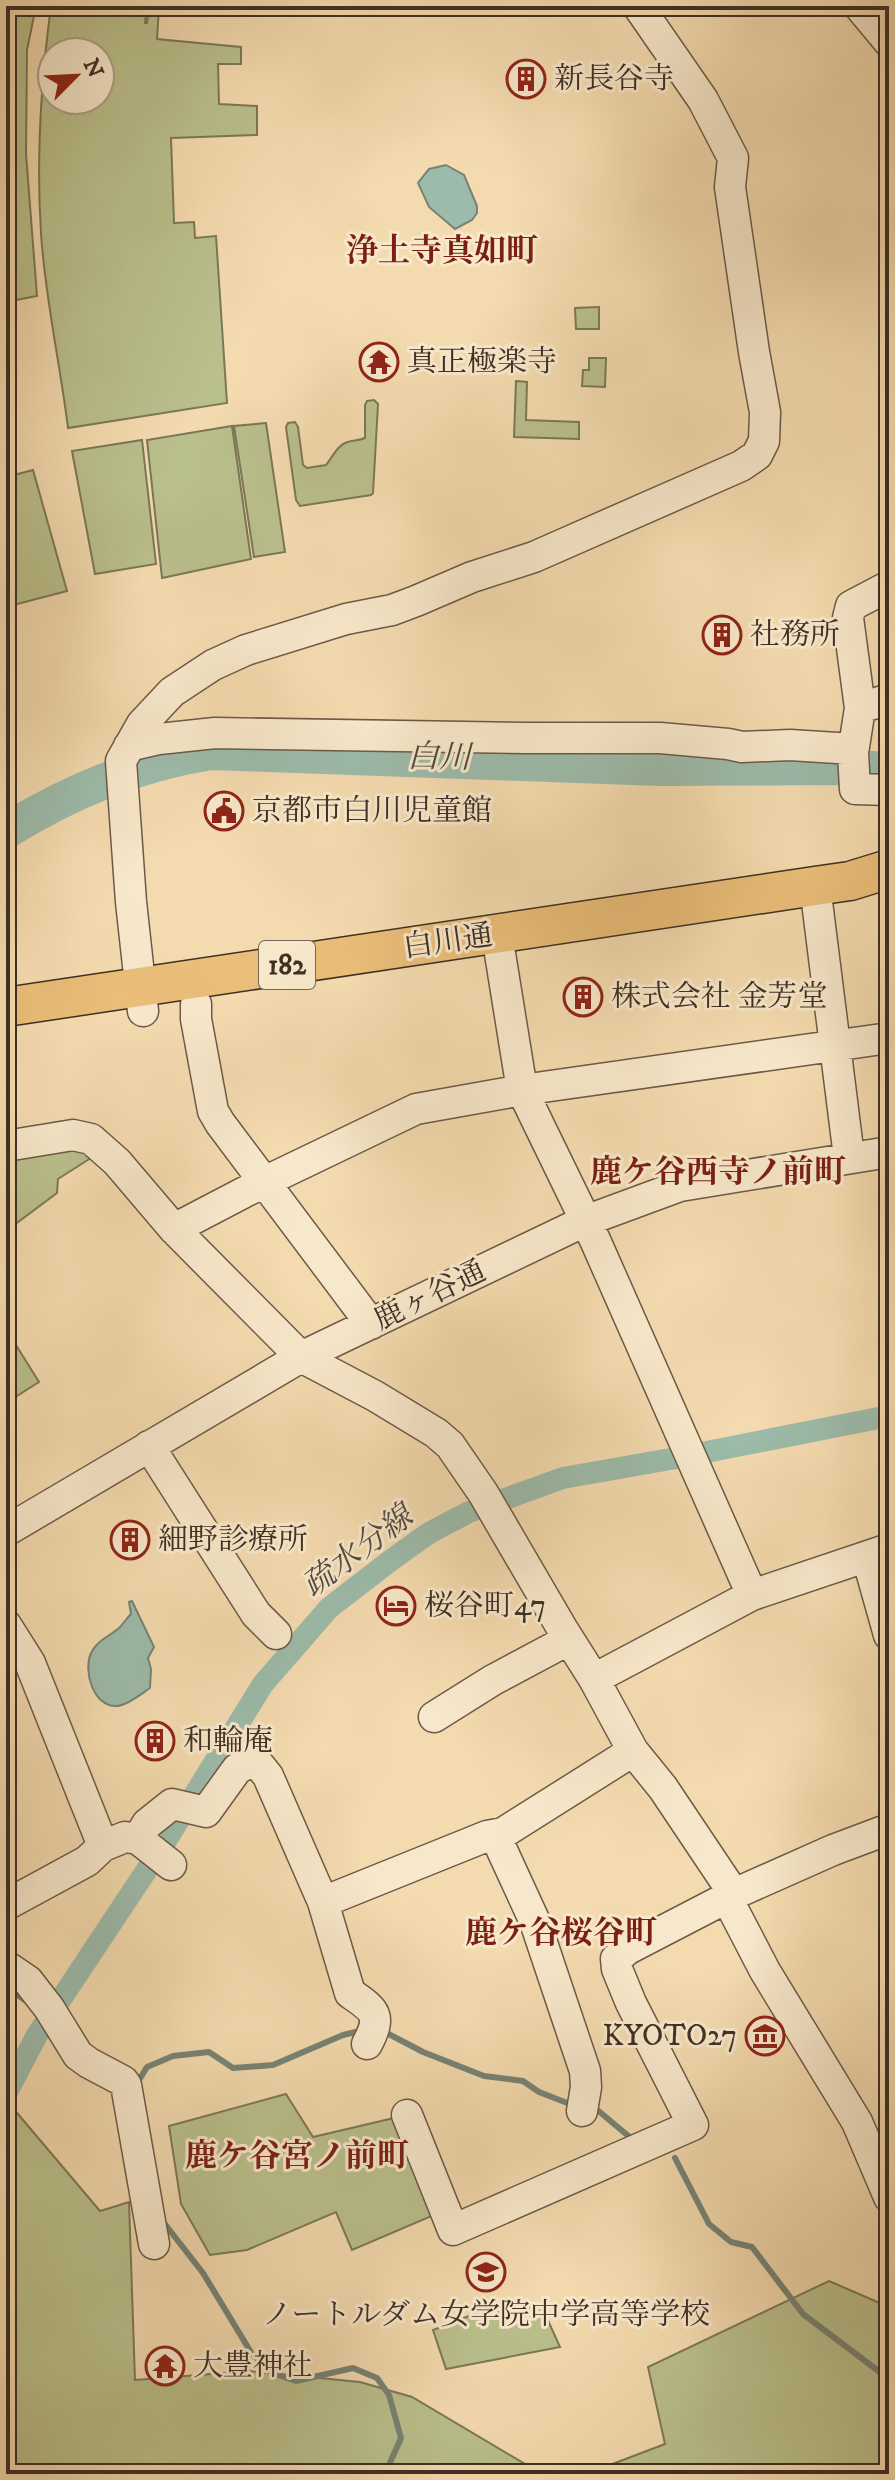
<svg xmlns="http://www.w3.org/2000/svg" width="895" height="2480" font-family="'IM FELL DW Pica','Noto Serif JP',serif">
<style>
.green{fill:#bac08c;stroke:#7c7858;stroke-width:2;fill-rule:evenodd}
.water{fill:#9cbbaa;stroke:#768375;stroke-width:2}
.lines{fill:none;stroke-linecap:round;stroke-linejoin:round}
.stream{stroke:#768375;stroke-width:6}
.canal{stroke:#9cbbaa;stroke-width:22}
.river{stroke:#9cbbaa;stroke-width:36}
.minor-casing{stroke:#6c5a48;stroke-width:33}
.major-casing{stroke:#3e2f25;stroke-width:41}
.minor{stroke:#f8e8cb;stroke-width:30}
.major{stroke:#eabe78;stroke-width:38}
.labels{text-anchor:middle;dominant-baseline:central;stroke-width:6;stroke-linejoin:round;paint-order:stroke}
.shield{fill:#f8e8cb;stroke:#766657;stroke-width:2}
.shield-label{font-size:28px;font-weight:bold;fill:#3e2f25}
.poi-label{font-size:30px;fill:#3e2f25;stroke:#f8e8cb;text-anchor:start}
.street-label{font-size:30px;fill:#3e2f25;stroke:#f8e8cb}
.neighbourhood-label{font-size:32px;font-weight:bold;fill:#7a1f14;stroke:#f8e8cb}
.water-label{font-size:32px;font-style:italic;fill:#514b40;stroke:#f8e8cb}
</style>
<rect width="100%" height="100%" fill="#f4dbaf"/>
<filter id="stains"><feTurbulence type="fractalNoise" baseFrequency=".0025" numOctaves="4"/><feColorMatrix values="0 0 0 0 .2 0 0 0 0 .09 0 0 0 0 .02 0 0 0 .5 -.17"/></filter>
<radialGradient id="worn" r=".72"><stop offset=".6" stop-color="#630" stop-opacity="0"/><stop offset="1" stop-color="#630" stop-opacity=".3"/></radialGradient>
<path class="green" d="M 6,6 L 36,6 L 27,50 L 26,154 L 37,296 L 6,302 Z
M 51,6 L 114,6 L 134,8 L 134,13 L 146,13 L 145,23 L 147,23 L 149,8 L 159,8 L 157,39 L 241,47 L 241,64 L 218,64 L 219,104 L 257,106 L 257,135 L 171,138 L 174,223 L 194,222 L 195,238 L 216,236 L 227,403 L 68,428 C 60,363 45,298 41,233 C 36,157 41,81 51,6 ZM 52,52 L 100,52 L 100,100 L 52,100 Z
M 599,307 L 599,329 L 576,329 L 575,308 Z
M 589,358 L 606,358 L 605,387 L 582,386 L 583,370 L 589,370 Z
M 516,381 L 527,382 L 526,420 L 579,422 L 579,439 L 514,437 Z
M 374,400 L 378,404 L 373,493 L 371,495 L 300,506 L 296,500 L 286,427 L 288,423 L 295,422 L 298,427 L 303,465 L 307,468 L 326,465 C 332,458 336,447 345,443 C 351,440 358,441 365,438 L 365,405 L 367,401 Z
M 266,423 L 285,552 L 254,557 L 234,426 Z
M 232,426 L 251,559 L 162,578 L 147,440 Z
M 142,440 L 156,564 L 95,574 L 72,451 Z
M 33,470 L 67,591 L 6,607 L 6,477 Z
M 73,1146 L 94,1156 L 58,1179 L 57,1193 L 6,1231 L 6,1156 Z
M 6,1329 L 39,1382 L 6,1403 Z
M 286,2094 L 313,2137 L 394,2118 L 434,2215 L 352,2250 L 336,2212 L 247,2250 L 210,2255 L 181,2204 L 169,2126 Z
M 12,2107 L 100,2211 L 129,2202 L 135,2380 L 250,2371 L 360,2382 L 412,2397 L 542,2474 L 6,2474 L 6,2119 Z
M 829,2281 L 889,2307 L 889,2474 L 586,2474 L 665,2444 L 648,2367 Z
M 541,2305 L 560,2347 L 446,2369 L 433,2330 L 494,2306 L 496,2313 Z"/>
<path class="water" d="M 446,165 L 464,175 L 477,206 L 477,213 L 472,220 L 455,229 L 429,207 L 418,183 L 429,169 Z
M 132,1601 L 154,1647 L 148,1658 L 151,1669 L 150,1688 C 141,1694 128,1705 117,1706 C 93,1707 83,1671 91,1653 C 96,1641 110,1636 119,1628 C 123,1624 127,1618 131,1614 L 129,1602 Z"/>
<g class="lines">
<path class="stream" d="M 6,1994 L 16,1994 L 28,2002
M 383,2031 L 423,2052 L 484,2076 L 523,2081 L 539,2092 L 575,2106
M 136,2085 L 147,2067 L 173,2056 L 209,2052 L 233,2068 L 273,2065 L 343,2035 L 364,2030
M 590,2108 L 595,2108 L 632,2139
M 675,2158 L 709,2224 L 731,2242 L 752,2247 L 803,2314 L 889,2379
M 164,2223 L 203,2273 L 252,2354 L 275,2374 L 296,2381 L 353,2368 L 377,2378 L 389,2395 L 401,2438 L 385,2474"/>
<path class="canal" d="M 6,2094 L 37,2035 L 164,1844 L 263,1684 L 329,1608 L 390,1561 L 429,1533 L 469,1512 L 563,1478 L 676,1458 L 889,1416"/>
<path class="river" d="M 6,831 C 71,791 136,764 211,752 L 661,768 L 838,767 L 889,770"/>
<defs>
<path id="minor" d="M 859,6 L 889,42
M 889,586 L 851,606 L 848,618 L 860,708 L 853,753 L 855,789 L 889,790
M 860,708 L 889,699
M 129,746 L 159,739 L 215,733 L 526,738 L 660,738 L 728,744 L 742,747 L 790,745 L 853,749
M 815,886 L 849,1157
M 497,935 L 522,1090 L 595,1240 L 752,1595
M 196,1004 L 196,1019 L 213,1111 L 220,1123 L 371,1324
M 143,1011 L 131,902 L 121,761 L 142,724 L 172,692 L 213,665 L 246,650 L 346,619 L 392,610 L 416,601 L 472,577 L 534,557 L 741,466 L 757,455 L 764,441 L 765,412 L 754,352 L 730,187 L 733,158 L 703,100 L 638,6
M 6,1146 L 73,1135 L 91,1139 L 117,1162 L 174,1229 L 301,1357 L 375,1396 L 436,1433 L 450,1445 L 483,1493 L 563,1630 L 594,1679 L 633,1751 L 663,1788 L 734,1894
M 174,1229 L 264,1182 L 416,1109 L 522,1090 L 889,1038
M 149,1446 L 256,1614 L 276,1634
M 6,1531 L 301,1357 L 585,1221 L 680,1186 L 889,1152
M 867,1557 L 889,1635
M 6,1625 L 30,1663 L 103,1846
M 594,1679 L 752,1595 L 889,1549
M 434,1717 L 493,1680 L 568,1640
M 495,1835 L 535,1922 L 585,2071 L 586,2087 L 582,2111
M 138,1839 L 147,1824 L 172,1804 L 206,1812 L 237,1769 L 250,1762 L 260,1766 L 268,1776 L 323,1902 L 350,1993 C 374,2010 383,2014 367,2044
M 727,1898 L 765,1971 L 857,2122 L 889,2197
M 323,1902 L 487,1836 L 503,1833 L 633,1751
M 6,1905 L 87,1861 L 103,1846 L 125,1837 L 138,1839 L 171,1865
M 6,1966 L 28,1981 L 49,2008 L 78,2055 L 89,2063 L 123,2081 L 126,2085 L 154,2244
M 407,2115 L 453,2230 L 693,2125 L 631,2003 L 617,1969 L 616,1959 L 628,1949 L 734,1894 L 833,1850 L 889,1829"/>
<path id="major" d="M 6,1007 L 815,886 L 850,881 L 889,869"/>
</defs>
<use href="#minor" class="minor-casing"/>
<use href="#major" class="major-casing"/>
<use href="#minor" class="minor"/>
<use href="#major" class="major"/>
</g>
<defs>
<symbol id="building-ring" viewBox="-11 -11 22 22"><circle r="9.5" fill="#f8e8cb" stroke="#8f2418" stroke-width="1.5"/><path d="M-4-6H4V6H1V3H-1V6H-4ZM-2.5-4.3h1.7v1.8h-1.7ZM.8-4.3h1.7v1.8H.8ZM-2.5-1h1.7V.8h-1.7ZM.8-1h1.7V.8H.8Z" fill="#8f2418"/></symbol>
<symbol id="temple-ring" viewBox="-11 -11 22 22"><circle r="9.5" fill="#f8e8cb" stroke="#8f2418" stroke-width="1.5"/><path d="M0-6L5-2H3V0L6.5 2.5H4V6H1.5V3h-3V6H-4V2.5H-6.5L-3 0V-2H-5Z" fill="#8f2418"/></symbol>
<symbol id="civic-ring" viewBox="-11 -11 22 22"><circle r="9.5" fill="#f8e8cb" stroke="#8f2418" stroke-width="1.5"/><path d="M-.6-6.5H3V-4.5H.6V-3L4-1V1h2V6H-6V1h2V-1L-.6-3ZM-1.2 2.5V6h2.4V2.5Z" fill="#8f2418"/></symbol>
<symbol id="hotel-ring" viewBox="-11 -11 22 22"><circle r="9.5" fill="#f8e8cb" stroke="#8f2418" stroke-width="1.5"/><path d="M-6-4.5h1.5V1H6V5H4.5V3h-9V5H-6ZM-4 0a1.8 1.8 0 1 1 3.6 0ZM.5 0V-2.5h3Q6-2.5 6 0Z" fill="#8f2418"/></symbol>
<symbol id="museum-ring" viewBox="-11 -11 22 22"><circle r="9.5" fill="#f8e8cb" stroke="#8f2418" stroke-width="1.5"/><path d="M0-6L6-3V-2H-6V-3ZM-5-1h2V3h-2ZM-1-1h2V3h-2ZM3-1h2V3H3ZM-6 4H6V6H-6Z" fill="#8f2418"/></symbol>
<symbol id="school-ring" viewBox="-11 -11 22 22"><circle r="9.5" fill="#f8e8cb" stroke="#8f2418" stroke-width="1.5"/><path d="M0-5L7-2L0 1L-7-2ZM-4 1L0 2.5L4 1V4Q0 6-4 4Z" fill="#8f2418"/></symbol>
</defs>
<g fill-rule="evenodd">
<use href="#building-ring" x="504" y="57" width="44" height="44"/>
<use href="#temple-ring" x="357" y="340" width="44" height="44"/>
<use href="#building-ring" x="700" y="613" width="44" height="44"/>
<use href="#civic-ring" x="202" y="789" width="44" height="44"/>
<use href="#building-ring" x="561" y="975" width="44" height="44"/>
<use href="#building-ring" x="108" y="1518" width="44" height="44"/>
<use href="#hotel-ring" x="374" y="1584" width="44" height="44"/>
<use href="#building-ring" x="133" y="1719" width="44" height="44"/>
<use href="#museum-ring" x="743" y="2014" width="44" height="44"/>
<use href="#school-ring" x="464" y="2250" width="44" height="44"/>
<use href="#temple-ring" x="143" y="2344" width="44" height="44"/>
</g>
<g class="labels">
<rect class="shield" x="259" y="941" width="56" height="48" rx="6"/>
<g class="shield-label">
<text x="287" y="965">182</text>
</g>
<g class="poi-label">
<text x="554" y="79">新長谷寺</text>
<text x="407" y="362">真正極楽寺</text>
<text x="750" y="635">社務所</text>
<text x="252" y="811">京都市白川児童館</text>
<text x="611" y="997">株式会社 金芳堂</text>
<text x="158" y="1540">細野診療所</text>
<text x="424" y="1606">桜谷町47</text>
<text x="183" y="1741">和輪庵</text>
<text x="737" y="2036" text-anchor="end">KYOTO27</text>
<text x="486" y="2315" text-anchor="middle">ノートルダム女学院中学高等学校</text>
<text x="193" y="2366">大豊神社</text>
</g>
<g class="street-label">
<text transform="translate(448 942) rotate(-8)">白川通</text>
<text transform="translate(430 1296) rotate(-26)">鹿ヶ谷通</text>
</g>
<g class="neighbourhood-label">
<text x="442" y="252">浄土寺真如町</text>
<text x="718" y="1173">鹿ケ谷西寺ノ前町</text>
<text x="561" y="1934">鹿ケ谷桜谷町</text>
<text x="297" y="2157">鹿ケ谷宮ノ前町</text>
</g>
<g class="water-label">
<text transform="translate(439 758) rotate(1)">白川</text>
<text transform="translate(358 1552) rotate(-37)">疏水分線</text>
</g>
</g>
<rect width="895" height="2480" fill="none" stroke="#f4dbaf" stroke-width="32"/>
<rect x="8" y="8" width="879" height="2464" fill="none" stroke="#3e2f25" stroke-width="4"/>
<rect x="16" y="16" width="863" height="2448" fill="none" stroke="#3e2f25" stroke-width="2"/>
<g transform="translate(76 76) rotate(66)"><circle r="38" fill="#f8e8cb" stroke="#ae9e89" stroke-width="2"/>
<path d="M0-6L14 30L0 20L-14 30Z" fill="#8f2418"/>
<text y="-12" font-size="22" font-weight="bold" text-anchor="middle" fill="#3e2f25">N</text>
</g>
<rect width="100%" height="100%" filter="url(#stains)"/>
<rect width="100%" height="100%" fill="url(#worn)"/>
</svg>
